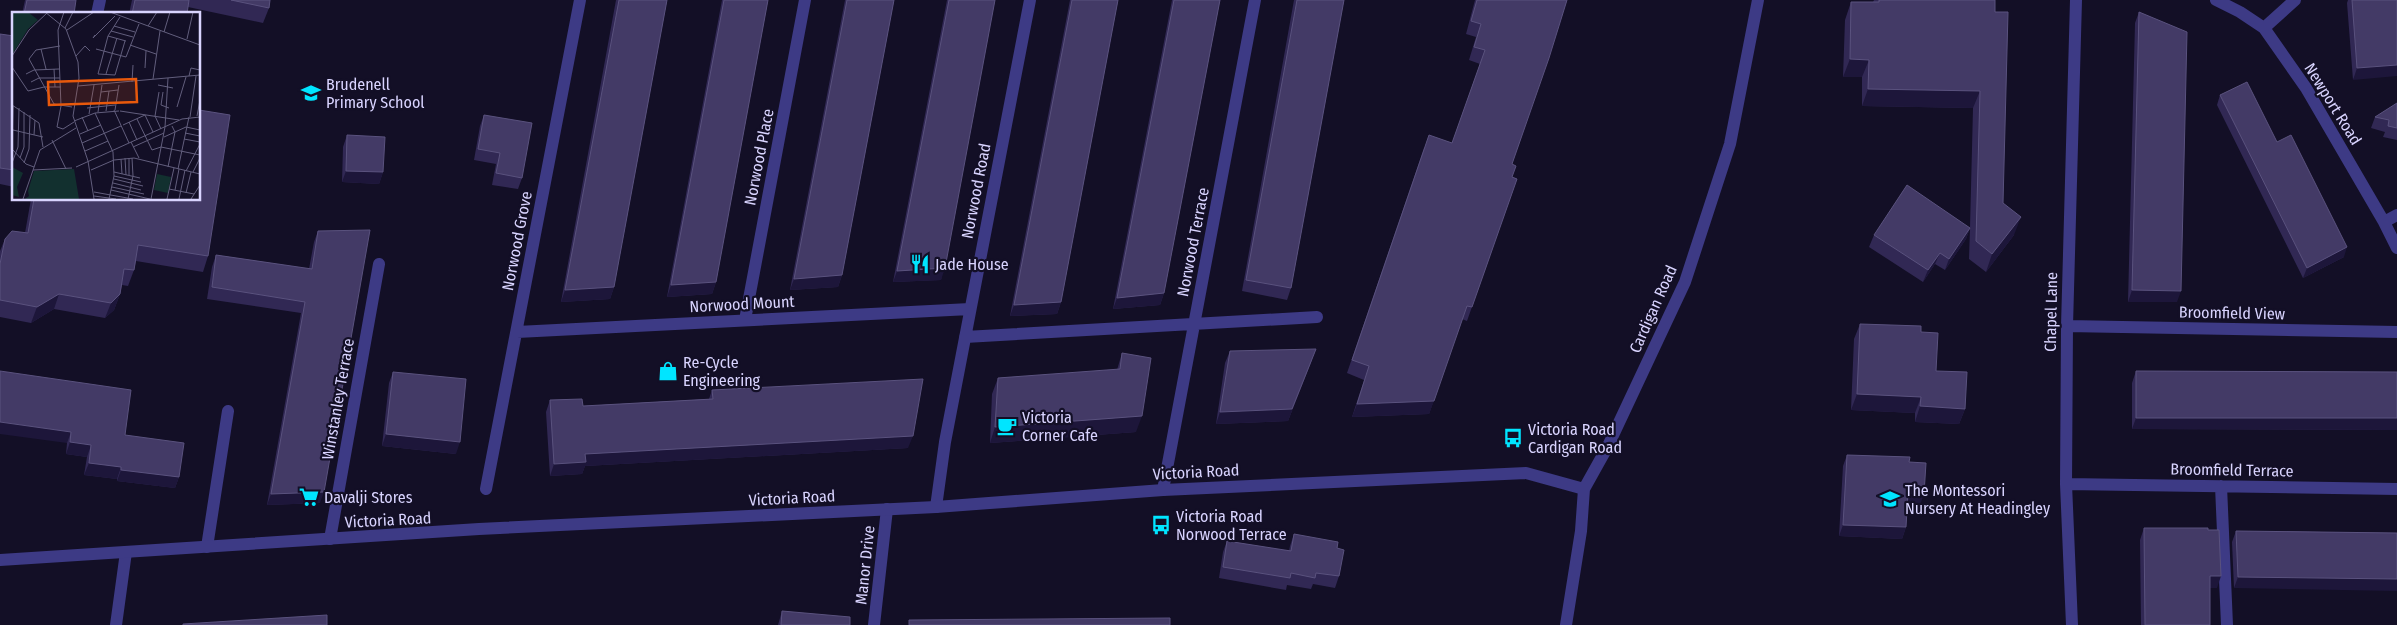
<svg xmlns="http://www.w3.org/2000/svg" width="2397" height="625" font-family="'Fira Sans Condensed',sans-serif">
<style>
.lines{fill:none;stroke-linecap:round;stroke-linejoin:round}
.minor{stroke:#3d3a85;stroke-width:12}
.tertiary{stroke:#3d3a85;stroke-width:12}
.wall{fill:#312854}
.shaded-wall{fill:#1d163a}
.building{fill:#433a66;stroke:#5a527e}
.labels{text-anchor:middle;dominant-baseline:central;stroke-width:4.5;stroke-linejoin:round;paint-order:stroke}
.poi-label{font-size:16px;fill:#d9d4ff;stroke:#130f26;text-anchor:start}
.street-label{font-size:16px;fill:#d9d4ff;stroke:#130f26}
.inset-road{fill:none;stroke:#625e7d;stroke-width:1}
.view{fill:#e8590c;fill-opacity:0.15;stroke:#e8590c;stroke-width:2.5}
.inset-edge{fill:none;stroke:#d9d4ff;stroke-width:2.5}
</style>
<rect width="100%" height="100%" fill="#130f26"/>
<g class="lines">
<path class="minor" d="M 2216,0 L 2240,12 L 2264,28 L 2306,88 L 2384,222 L 2397,248
M 97,14 L 100,0
M 2264,28 L 2295,0
M 2384,222 L 2397,215
M 745,320 L 805,0
M 2067,326 L 2397,332
M 517,332 L 970,309
M 965,337 L 1317,317
M 2066,484 L 2397,489
M 2221,486 L 2227,625
M 486,489 L 580,0
M 1163,490 L 1255,0
M 936,507 L 945,442 L 1030,0
M 330,539 L 379,264
M 207,547 L 228,411
M 116,625 L 126,552
M 874,625 L 887,509
M 2072,625 L 2066,484 L 2067,326 L 2076,0"/>
<path class="tertiary" d="M 0,560 L 479,529 L 936,507 L 1163,490 L 1526,473 L 1584,489
M 1566,625 L 1581,531 L 1584,489 L 1608,446 L 1685,282 L 1730,144 L 1758,0"/>
</g>
<path class="wall" d="M 25,0 L 76,0 L 74,14 L 22,14 Z
M 132,0 L 270,0 L 269,8 L 263,23 L 188,7 L 187,14 L 129,14 Z
M 616,0 L 667,0 L 614,287 L 610,299 L 561,302 Z
M 722,0 L 768,0 L 716,282 L 712,294 L 667,297 Z
M 845,0 L 894,0 L 842,275 L 838,287 L 790,290 Z
M 947,0 L 995,0 L 941,280 L 893,282 Z
M 1070,0 L 1118,0 L 1061,302 L 1057,314 L 1010,316 Z
M 1172,0 L 1220,0 L 1164,293 L 1160,305 L 1113,309 Z
M 1294,0 L 1344,0 L 1291,288 L 1287,300 L 1242,291 Z
M 1475,0 L 1567,0 L 1512,164 L 1512,177 L 1517,179 L 1467,321 L 1462,319 L 1429,414 L 1352,417 L 1364,380 L 1347,373 L 1424,148 L 1452,143 L 1480,64 L 1469,60 L 1476,37 L 1466,34 Z
M 1874,0 L 1995,0 L 1995,12 L 2003,203 L 2014,235 L 1986,272 L 1969,259 L 1970,228 L 1966,239 L 1945,270 L 1935,264 L 1923,282 L 1869,247 L 1874,235 L 1970,228 L 1973,108 L 1862,106 L 1862,77 L 1843,77 L 1845,20 L 1851,2 L 1873,2 Z
M 2348,0 L 2397,0 L 2353,80 L 2347,3 Z
M 2139,12 L 2177,302 L 2128,302 L 2135,23 Z
M 0,34 L 14,36 L 14,187 L 0,184 Z
M 2220,95 L 2277,142 L 2344,257 L 2303,278 L 2217,105 Z
M 2397,103 L 2397,140 L 2383,137 L 2385,132 L 2371,128 L 2375,117 Z
M 484,115 L 522,178 L 518,189 L 492,185 L 496,164 L 474,160 L 480,126 Z
M 347,135 L 383,172 L 379,184 L 342,182 L 343,147 Z
M 31,199 L 199,199 L 208,256 L 203,272 L 136,261 L 134,270 L 128,286 L 122,285 L 120,294 L 114,310 L 105,318 L 54,309 L 31,323 L 0,317 L 0,251 L 5,239 L 25,233 Z
M 318,231 L 320,503 L 267,505 L 301,313 L 207,299 L 212,267 L 216,255 L 309,269 L 314,242 Z
M 1860,324 L 1921,332 L 1936,371 L 1965,409 L 1959,424 L 1915,422 L 1915,413 L 1851,410 L 1854,339 Z
M 1230,351 L 1312,360 L 1288,421 L 1216,424 L 1225,363 Z
M 1122,353 L 1136,432 L 990,443 L 992,394 L 998,378 L 1117,370 Z
M 0,371 L 125,435 L 179,477 L 175,488 L 117,481 L 117,479 L 84,475 L 87,457 L 66,454 L 67,443 Z
M 2136,371 L 2397,372 L 2397,430 L 2132,429 L 2132,383 Z
M 393,372 L 456,454 L 382,446 L 389,383 Z
M 712,390 L 908,448 L 585,466 L 582,474 L 550,476 L 546,412 L 550,400 L 583,406 L 709,399 Z
M 1847,455 L 1909,462 L 1920,505 L 1907,505 L 1906,527 L 1902,539 L 1839,536 L 1843,466 Z
M 2144,528 L 2217,588 L 2210,588 L 2210,625 L 2141,625 L 2140,540 Z
M 2236,531 L 2397,533 L 2234,588 L 2232,542 Z
M 1294,534 L 1337,548 L 1339,576 L 1335,588 L 1313,584 L 1311,589 L 1287,585 L 1286,590 L 1219,578 L 1223,552 L 1227,541 L 1289,551 L 1290,546 Z
M 782,611 L 850,625 L 778,625 Z"/>
<path class="shaded-wall" d="M 1850,59 L 1869,60 L 1862,77 L 1843,77 Z
M 2397,65 L 2397,76 L 2353,80 L 2357,68 Z
M 1868,89 L 1980,91 L 1973,108 L 1862,106 Z
M 346,171 L 383,172 L 379,184 L 342,182 Z
M 2021,217 L 2014,235 L 1986,272 L 1992,254 Z
M 1970,228 L 1966,239 L 1945,270 L 1949,259 Z
M 2347,247 L 2344,257 L 2303,278 L 2307,268 Z
M 1940,253 L 1935,264 L 1923,282 L 1928,270 Z
M 945,268 L 941,280 L 893,282 L 897,271 Z
M 842,275 L 838,287 L 790,290 L 794,279 Z
M 716,282 L 712,294 L 667,297 L 671,285 Z
M 614,287 L 610,299 L 561,302 L 565,290 Z
M 2132,290 L 2181,291 L 2177,302 L 2128,302 Z
M 1164,293 L 1160,305 L 1113,309 L 1117,298 Z
M 59,294 L 54,309 L 31,323 L 37,307 Z
M 120,294 L 114,310 L 105,318 L 111,303 Z
M 1061,302 L 1057,314 L 1010,316 L 1014,305 Z
M 1316,349 L 1288,421 L 1216,424 L 1220,412 Z
M 1857,394 L 1921,397 L 1915,413 L 1851,410 Z
M 1434,401 L 1429,414 L 1352,417 L 1357,404 Z
M 1920,406 L 1965,409 L 1959,424 L 1915,422 Z
M 1142,416 L 1136,432 L 990,443 L 995,427 Z
M 2136,418 L 2397,418 L 2397,430 L 2132,429 Z
M 0,422 L 71,432 L 67,443 L 0,434 Z
M 386,434 L 460,442 L 456,454 L 382,446 Z
M 913,436 L 908,448 L 585,466 L 582,474 L 550,476 L 554,464 L 585,454 Z
M 70,442 L 91,445 L 87,457 L 66,454 Z
M 89,463 L 121,467 L 117,479 L 84,475 Z
M 121,470 L 179,477 L 175,488 L 117,481 Z
M 324,492 L 320,503 L 267,505 L 271,494 Z
M 1908,493 L 1924,494 L 1920,505 L 1904,505 Z
M 1843,525 L 1906,527 L 1902,539 L 1839,536 Z
M 2210,576 L 2221,576 L 2217,588 L 2205,588 Z
M 2238,577 L 2397,579 L 2397,591 L 2234,588 Z"/>
<path class="building" d="M 27,0 L 76,0 L 74,14 L 24,14 Z
M 135,0 L 189,0 L 187,14 L 132,14 Z
M 231,0 L 270,0 L 269,8 Z
M 619,0 L 667,0 L 614,287 L 565,290 Z
M 724,0 L 768,0 L 716,282 L 671,285 Z
M 847,0 L 894,0 L 842,275 L 794,279 Z
M 949,0 L 995,0 L 945,268 L 897,271 Z
M 1072,0 L 1118,0 L 1061,302 L 1014,305 Z
M 1174,0 L 1220,0 L 1164,293 L 1117,298 Z
M 1297,0 L 1344,0 L 1291,288 L 1246,280 Z
M 1477,0 L 1567,0 L 1549,58 L 1512,164 L 1516,166 L 1512,177 L 1517,179 L 1472,307 L 1467,306 L 1434,401 L 1357,404 L 1369,366 L 1352,360 L 1429,135 L 1452,143 L 1485,50 L 1474,47 L 1481,24 L 1471,21 Z
M 1879,0 L 1995,0 L 1995,12 L 2008,12 L 2003,203 L 2021,217 L 1992,254 L 1976,241 L 1980,91 L 1868,89 L 1869,60 L 1850,59 L 1851,2 L 1879,2 Z
M 2352,0 L 2397,0 L 2397,65 L 2357,68 Z
M 2139,12 L 2187,32 L 2181,291 L 2132,290 Z
M 0,34 L 14,36 L 14,170 L 0,168 Z
M 2247,82 L 2277,142 L 2291,135 L 2347,247 L 2307,268 L 2220,95 Z
M 2397,103 L 2397,128 L 2388,126 L 2389,120 L 2375,117 Z
M 199,110 L 230,115 L 208,256 L 138,245 L 134,270 L 124,269 L 120,294 L 111,303 L 59,294 L 37,307 L 0,300 L 0,264 L 5,239 L 12,231 L 28,233 L 34,199 L 199,199 Z
M 484,115 L 532,123 L 522,178 L 496,173 L 500,153 L 478,149 Z
M 347,135 L 385,137 L 383,172 L 346,171 Z
M 1907,185 L 1970,228 L 1949,259 L 1940,253 L 1928,270 L 1874,235 Z
M 370,230 L 324,492 L 271,494 L 305,302 L 212,287 L 216,255 L 312,269 L 318,231 Z
M 1860,324 L 1921,326 L 1921,332 L 1938,333 L 1936,371 L 1967,372 L 1965,409 L 1920,406 L 1921,397 L 1857,394 Z
M 1316,349 L 1292,409 L 1220,412 L 1230,351 Z
M 1122,353 L 1151,358 L 1142,416 L 995,427 L 998,378 L 1120,369 Z
M 0,371 L 131,390 L 125,435 L 184,443 L 179,477 L 121,470 L 121,467 L 89,463 L 91,445 L 70,442 L 71,432 L 0,422 Z
M 2136,371 L 2397,372 L 2397,418 L 2136,418 Z
M 393,372 L 466,379 L 460,442 L 386,434 Z
M 923,379 L 913,436 L 585,454 L 586,462 L 554,464 L 550,400 L 582,399 L 583,406 L 713,399 L 712,390 Z
M 1847,455 L 1910,457 L 1909,462 L 1926,463 L 1924,494 L 1908,493 L 1906,527 L 1843,525 Z
M 2144,528 L 2208,528 L 2208,530 L 2219,530 L 2221,576 L 2210,576 L 2210,625 L 2145,625 Z
M 2236,531 L 2397,533 L 2397,579 L 2238,577 Z
M 1294,534 L 1338,542 L 1337,548 L 1344,550 L 1339,576 L 1316,573 L 1315,578 L 1291,573 L 1290,578 L 1223,567 L 1227,541 L 1291,551 Z
M 782,611 L 850,617 L 850,625 L 781,625 Z
M 327,615 L 327,625 L 183,625 L 183,624 Z
M 1170,618 L 1170,625 L 909,625 L 909,620 Z"/>
<defs>
<symbol id="school-bare" viewBox="-9 -9 18 18"><path d="M0-5L7-2L0 1L-7-2ZM-4 1L0 2.5L4 1V4Q0 6-4 4Z" fill="#00e5ff" stroke="#130f26" stroke-width="2.5" paint-order="stroke"/></symbol>
<symbol id="restaurant-bare" viewBox="-9 -9 18 18"><path d="M-5-6h1v4h1v-4h1v4h1v-4h1v5L-1.5 .5V6h-2V.5L-5-1ZM5-6V6H3V1.5H1.5Q1.5-4 5-6Z" fill="#00e5ff" stroke="#130f26" stroke-width="2.5" paint-order="stroke"/></symbol>
<symbol id="shop-bare" viewBox="-9 -9 18 18"><path d="M-5-2.5h2.3a2.7 3.5 0 0 1 5.4 0H5L5.5 6h-11ZM-1.5-2.5h3a1.5 2.3 0 0 0-3 0Z" fill="#00e5ff" stroke="#130f26" stroke-width="2.5" paint-order="stroke"/></symbol>
<symbol id="cafe-bare" viewBox="-9 -9 18 18"><path d="M-5.5-4.5H6V0H3Q3 3.5 0 3.5H-2.5Q-5.5 3.5-5.5 0ZM3-3.2v2h1.7v-2ZM-6 4.5H4V6H-6Z" fill="#00e5ff" stroke="#130f26" stroke-width="2.5" paint-order="stroke"/></symbol>
<symbol id="bus-bare" viewBox="-9 -9 18 18"><path d="M-5-6H5V4H4V6H2V4H-2V6H-4V4H-5ZM-3.5-4V0h7V-4ZM-3.5 1.2v1.5H-2V1.2ZM2 1.2v1.5H3.5V1.2Z" fill="#00e5ff" stroke="#130f26" stroke-width="2.5" paint-order="stroke"/></symbol>
<symbol id="supermarket-bare" viewBox="-9 -9 18 18"><path d="M-6-5.5h2.5l.6 2H6L4.5 2H-2.5L-4.4-4H-6ZM-1.5 3.2a1.3 1.3 0 1 0 .1 0ZM3 3.2a1.3 1.3 0 1 0 .1 0Z" fill="#00e5ff" stroke="#130f26" stroke-width="2.5" paint-order="stroke"/></symbol>
</defs>
<g fill-rule="evenodd">
<use href="#school-bare" x="297" y="79" width="28" height="28"/>
<use href="#restaurant-bare" x="906" y="250" width="28" height="28"/>
<use href="#shop-bare" x="654" y="357" width="28" height="28"/>
<use href="#cafe-bare" x="993" y="412" width="28" height="28"/>
<use href="#bus-bare" x="1499" y="424" width="28" height="28"/>
<use href="#supermarket-bare" x="295" y="483" width="28" height="28"/>
<use href="#school-bare" x="1876" y="485" width="28" height="28"/>
<use href="#bus-bare" x="1147" y="511" width="28" height="28"/>
</g>
<g class="labels">
<g class="poi-label">
<text x="326" y="84">Brudenell<tspan x="326" dy="18">Primary School</tspan></text>
<text x="935" y="264">Jade House</text>
<text x="683" y="362">Re-Cycle<tspan x="683" dy="18">Engineering</tspan></text>
<text x="1022" y="417">Victoria<tspan x="1022" dy="18">Corner Cafe</tspan></text>
<text x="1528" y="429">Victoria Road<tspan x="1528" dy="18">Cardigan Road</tspan></text>
<text x="1905" y="490">The Montessori<tspan x="1905" dy="18">Nursery At Headingley</tspan></text>
<text x="324" y="497">Davalji Stores</text>
<text x="1176" y="516">Victoria Road<tspan x="1176" dy="18">Norwood Terrace</tspan></text>
</g>
<g class="street-label">
<text transform="translate(2333 104) rotate(58)">Newport Road</text>
<text transform="translate(759 157) rotate(-79)">Norwood Place</text>
<text transform="translate(976 191) rotate(-79)">Norwood Road</text>
<text transform="translate(517 241) rotate(-79)">Norwood Grove</text>
<text transform="translate(1193 242) rotate(-79)">Norwood Terrace</text>
<text transform="translate(742 304) rotate(-3)">Norwood Mount</text>
<text transform="translate(1653 309) rotate(-66)">Cardigan Road</text>
<text transform="translate(2051 312) rotate(-89)">Chapel Lane</text>
<text transform="translate(2232 313) rotate(1)">Broomfield View</text>
<text transform="translate(338 399) rotate(-80)">Winstanley Terrace</text>
<text transform="translate(2232 470) rotate(1)">Broomfield Terrace</text>
<text transform="translate(1196 472) rotate(-3)">Victoria Road</text>
<text transform="translate(792 498) rotate(-3)">Victoria Road</text>
<text transform="translate(388 520) rotate(-3)">Victoria Road</text>
<text transform="translate(865 565) rotate(-84)">Manor Drive</text>
</g>
</g>
<g transform="translate(12 12)">
<rect width="188" height="188" fill="#130f26"/>
<path d="M 0,0 L 16,0 L 26,8 L 16,17 L 0,43 ZM 0,155 L 11,161 L 5,175 L 7,185 L 0,183 ZM 62,157 L 67,187 L 13,187 L 17,184 L 16,179 L 22,159 ZM 145,162 L 159,165 L 156,181 L 142,178 Z" fill="#12302f"/>
<path class="inset-road" d="M 33,0 L 54,17 L 66,50 L 67,66 L 61,104 L 76,149 L 82,187M 52,0 L 46,18 L 49,94 L 45,115 L 51,117 L 62,110M 98,0 L 188,33M 108,5 L 96,24 L 86,62 L 103,63 L 113,29M 102,14 L 123,20M 136,14 L 145,0M 53,16 L 61,0M 55,18 L 82,0M 99,19 L 121,25M 152,20 L 158,0M 83,23 L 81,26 L 103,4M 96,24 L 114,29M 175,27 L 181,0M 118,33 L 144,42M 48,34 L 24,38 L 17,47 L 42,92 L 60,95M 29,37 L 34,57M 84,37 L 114,45 L 127,12M 0,44 L 17,18 L 35,1M 64,44 L 73,34 L 78,39M 0,55 L 16,79 L 32,75M 133,56 L 134,39M 42,57 L 43,75M 14,62 L 22,58 L 47,57M 94,62 L 105,26M 177,64 L 179,56 L 188,58M 141,67 L 148,19M 19,70 L 27,66 L 48,66M 120,70 L 121,53M 146,73 L 161,76M 66,74 L 188,63M 32,75 L 49,75M 89,80 L 106,78M 147,80 L 143,104 L 149,117M 151,80 L 149,93 L 157,96M 0,93 L 27,111 L 31,135M 165,95 L 174,65M 75,96 L 103,93M 102,98 L 117,131M 103,98 L 107,73M 94,99 L 97,79M 108,99 L 167,108M 86,100 L 90,73M 83,101 L 101,140 L 102,164 L 97,187M 77,102 L 82,73M 133,103 L 141,120M 185,104 L 188,88M 70,105 L 76,119M 178,105 L 184,64M 125,107 L 140,138 L 149,135 L 188,143M 62,109 L 83,101 L 107,99M 117,110 L 125,128M 111,113 L 133,103M 1,118 L 31,125M 173,121 L 188,124M 68,122 L 89,113M 22,123 L 23,108M 152,125 L 174,115 L 188,118M 172,127 L 188,130M 40,128 L 54,157M 119,130 L 127,146M 70,131 L 109,114M 121,135 L 152,121M 0,136 L 1,94M 0,137 L 14,152 L 22,155M 73,139 L 96,129M 8,146 L 12,135 L 12,100M 113,146 L 114,163M 117,146 L 117,163M 109,147 L 110,162M 0,151 L 6,135 L 7,96M 12,151 L 17,137 L 18,103M 64,155 L 170,107 L 188,105M 156,155 L 163,120 L 160,114M 166,157 L 177,105M 21,158 L 60,156M 79,158 L 102,148 L 122,146 L 188,162M 174,159 L 188,132M 102,160 L 128,166M 181,160 L 188,146M 102,164 L 129,170M 102,167 L 131,174M 101,171 L 129,178M 100,175 L 132,182M 157,177 L 182,182M 99,178 L 138,187M 163,178 L 167,157M 82,180 L 121,187M 174,181 L 179,160M 82,184 L 104,187M 11,187 L 28,138 L 64,116M 116,187 L 121,164 L 120,146M 139,187 L 153,115 L 156,66M 155,187 L 162,156M 167,187 L 173,158M 179,187 L 188,173"/>
<path class="view" d="M 124,67 L 125,90 L 37,93 L 36,70 Z"/>
<rect width="188" height="188" class="inset-edge"/>
</g>
</svg>
